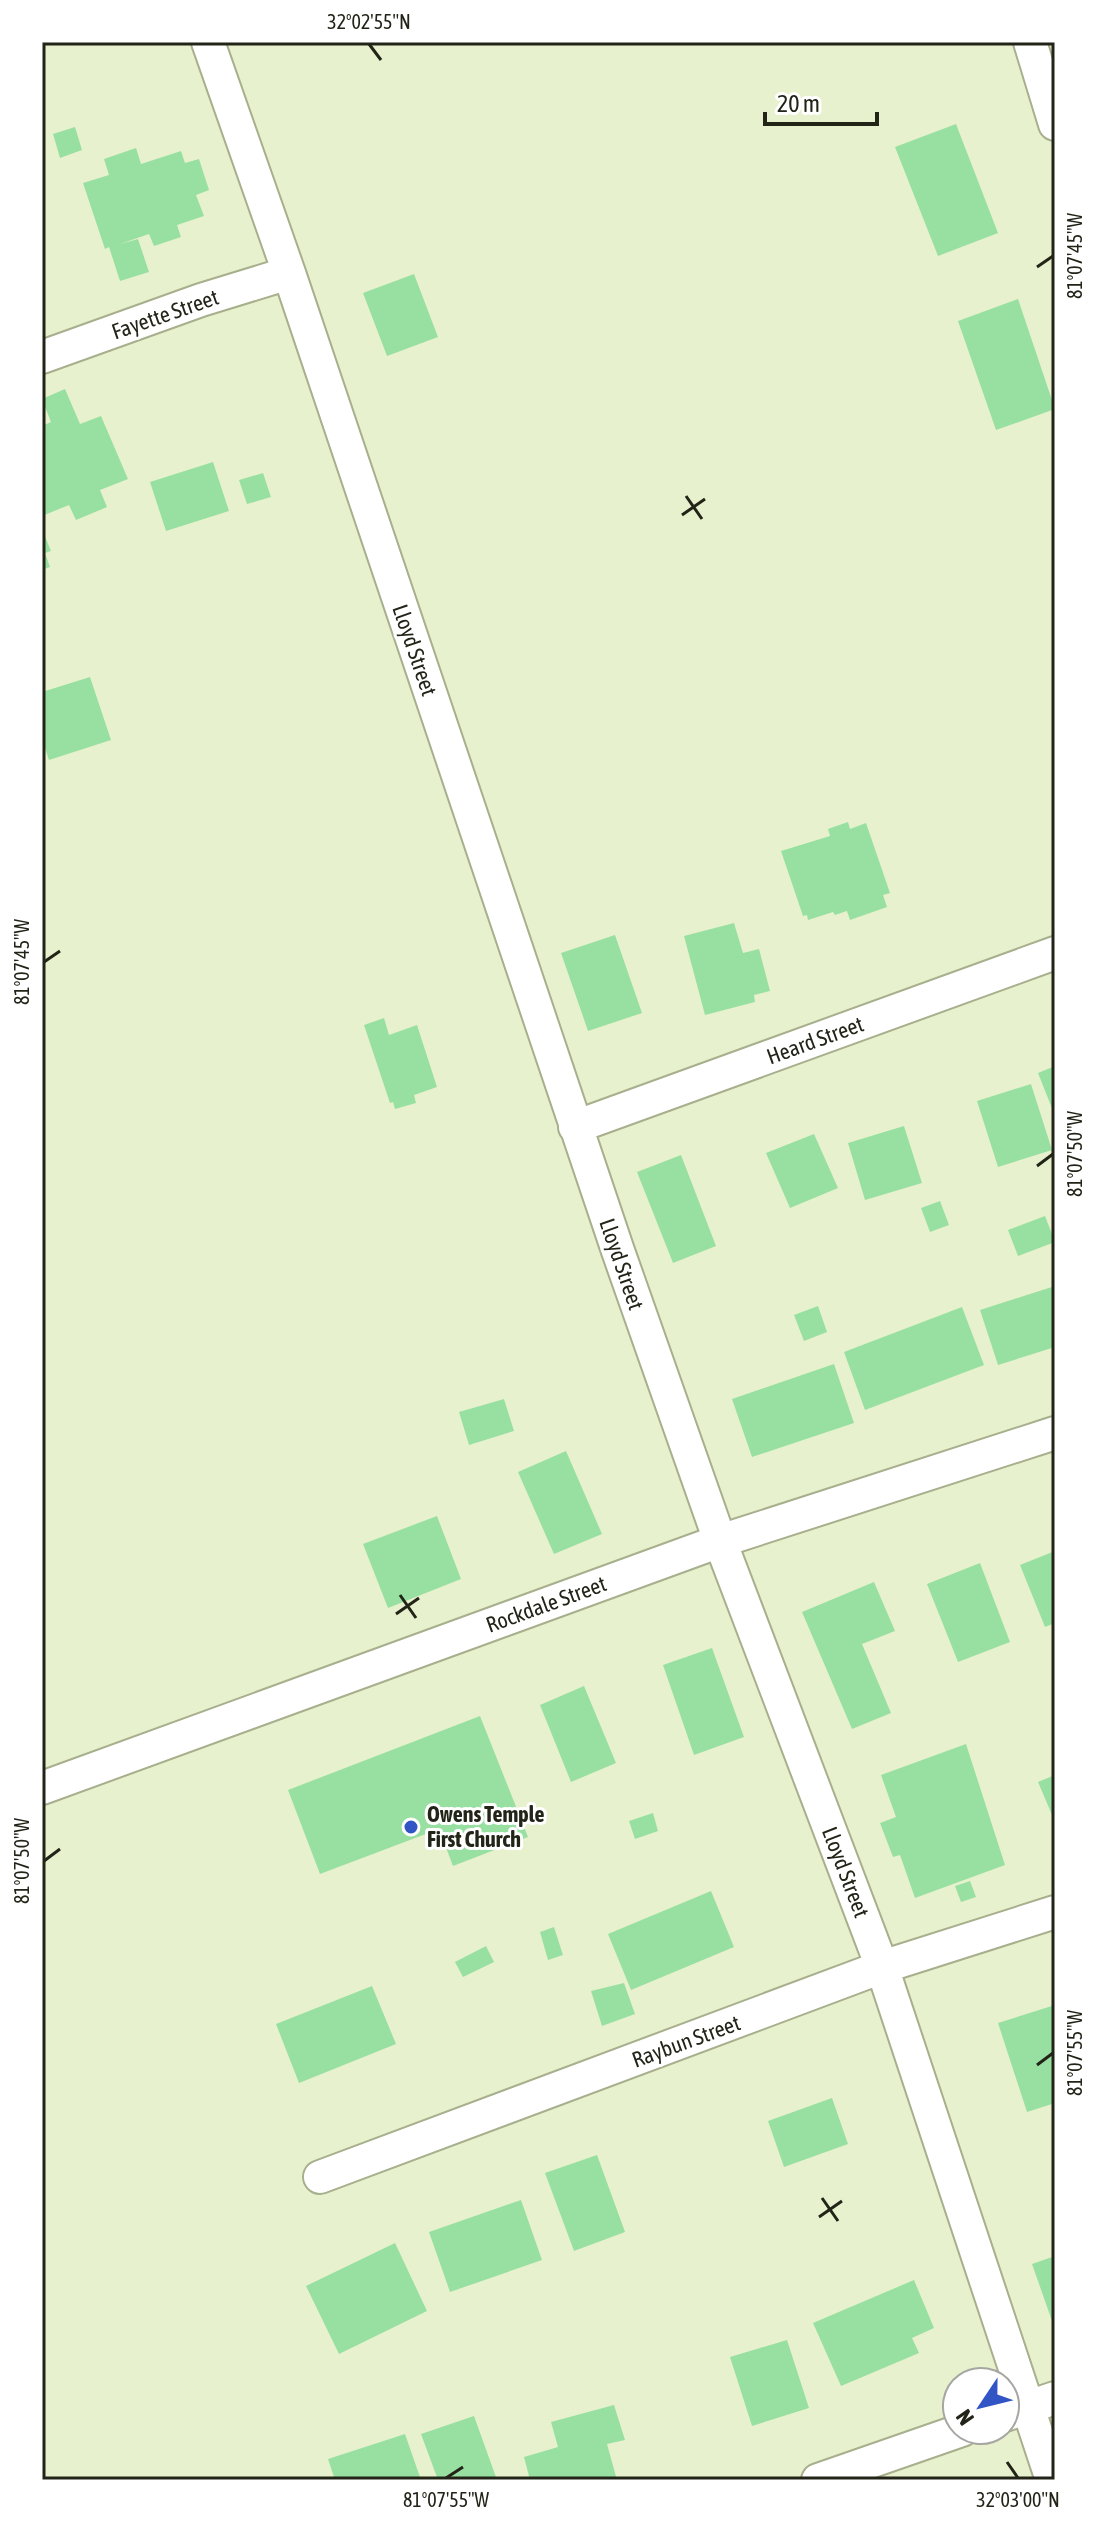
<svg xmlns="http://www.w3.org/2000/svg" width="1097" height="2522" font-family="'Asap Condensed',sans-serif">
<style>
.building{fill:#98e0a1}
.lines{fill:none;stroke-linecap:round;stroke-linejoin:round}
.minor-casing{stroke:#a7af8d;stroke-width:36}
.minor{stroke:#fff;stroke-width:32}
.ticks{fill:none;stroke:#212417;stroke-width:3}
.poi-dot{fill:#3255c5;stroke:#fff;stroke-width:3}
.labels{text-anchor:middle;dominant-baseline:central;stroke-width:6;stroke-linejoin:round;paint-order:stroke}
.street-label{font-size:22px;fill:#212417;stroke:#fff}
.poi-label{font-size:22px;font-weight:bold;fill:#212417;stroke:#fff;text-anchor:start}
.neatline{fill:none;stroke:#212417;stroke-width:3}
.ticks-label{font-size:20px;text-anchor:middle;fill:#212417}
</style>
<rect width="100%" height="100%" fill="#e8f1cd"/>
<path class="building" d="M 956,124 L 998,233 L 938,256 L 895,147 Z
M 75,127 L 82,150 L 60,158 L 53,134 Z
M 136,148 L 141,164 L 181,151 L 185,163 L 199,159 L 209,190 L 196,195 L 204,216 L 177,225 L 181,237 L 154,246 L 149,234 L 120,244 L 138,239 L 149,272 L 120,281 L 109,247 L 105,249 L 83,183 L 109,175 L 104,159 Z
M 414,274 L 438,337 L 387,356 L 363,293 Z
M 1018,299 L 1055,409 L 996,430 L 958,321 Z
M 65,389 L 80,424 L 101,416 L 128,479 L 100,490 L 107,507 L 76,520 L 69,505 L 42,516 L 42,426 L 51,422 L 42,399 Z
M 213,462 L 229,511 L 166,531 L 150,482 Z
M 263,473 L 271,497 L 247,504 L 239,480 Z
M 42,534 L 44,534 L 51,551 L 45,553 L 50,567 L 42,570 Z
M 90,677 L 111,740 L 49,760 L 42,739 L 42,692 Z
M 848,822 L 850,829 L 866,823 L 890,893 L 883,895 L 887,907 L 850,920 L 847,911 L 835,915 L 833,912 L 808,920 L 807,915 L 803,916 L 781,851 L 830,836 L 828,829 Z
M 734,923 L 743,953 L 759,949 L 770,991 L 754,995 L 755,1002 L 705,1015 L 684,936 Z
M 615,935 L 642,1013 L 588,1031 L 561,953 Z
M 384,1018 L 389,1035 L 417,1025 L 437,1087 L 414,1095 L 416,1103 L 395,1109 L 393,1102 L 390,1103 L 364,1025 Z
M 1055,1066 L 1055,1116 L 1038,1073 Z
M 1031,1084 L 1052,1150 L 998,1167 L 977,1101 Z
M 904,1126 L 922,1183 L 865,1200 L 848,1143 Z
M 814,1134 L 838,1188 L 790,1208 L 766,1153 Z
M 681,1155 L 716,1246 L 673,1263 L 637,1172 Z
M 940,1201 L 949,1225 L 930,1232 L 921,1208 Z
M 1045,1216 L 1055,1242 L 1018,1256 L 1008,1230 Z
M 1055,1286 L 1055,1347 L 998,1365 L 980,1310 Z
M 818,1306 L 827,1332 L 804,1341 L 794,1315 Z
M 962,1307 L 984,1365 L 865,1410 L 844,1352 Z
M 834,1364 L 854,1423 L 752,1457 L 732,1399 Z
M 504,1399 L 514,1431 L 469,1445 L 459,1412 Z
M 566,1451 L 602,1534 L 554,1554 L 518,1472 Z
M 437,1516 L 461,1579 L 388,1608 L 363,1544 Z
M 1055,1551 L 1055,1623 L 1045,1627 L 1020,1565 Z
M 980,1563 L 1010,1642 L 958,1662 L 927,1584 Z
M 874,1582 L 895,1631 L 862,1644 L 891,1713 L 852,1729 L 802,1612 Z
M 712,1648 L 744,1737 L 694,1755 L 663,1665 Z
M 584,1686 L 616,1763 L 571,1782 L 540,1705 Z
M 480,1716 L 528,1837 L 453,1866 L 439,1829 L 320,1874 L 288,1790 Z
M 966,1744 L 1005,1865 L 915,1898 L 900,1855 L 893,1857 L 880,1823 L 896,1817 L 881,1775 Z
M 1055,1775 L 1055,1822 L 1038,1782 Z
M 653,1813 L 658,1831 L 635,1839 L 629,1821 Z
M 970,1881 L 976,1897 L 961,1902 L 955,1886 Z
M 711,1891 L 734,1947 L 631,1990 L 608,1934 Z
M 554,1927 L 563,1955 L 548,1960 L 540,1932 Z
M 486,1946 L 494,1962 L 463,1977 L 455,1962 Z
M 624,1983 L 635,2014 L 602,2026 L 591,1991 Z
M 372,1986 L 396,2044 L 299,2083 L 276,2024 Z
M 1055,2005 L 1055,2103 L 1027,2112 L 998,2023 Z
M 832,2098 L 848,2144 L 784,2167 L 768,2121 Z
M 597,2155 L 625,2232 L 574,2251 L 545,2173 Z
M 521,2200 L 542,2260 L 450,2292 L 429,2232 Z
M 395,2243 L 427,2311 L 339,2354 L 306,2286 Z
M 1055,2256 L 1055,2320 L 1052,2321 L 1032,2264 Z
M 914,2280 L 934,2328 L 912,2338 L 919,2353 L 841,2386 L 813,2323 Z
M 787,2340 L 809,2408 L 752,2426 L 730,2357 Z
M 614,2405 L 625,2440 L 607,2444 L 617,2480 L 530,2480 L 524,2457 L 558,2447 L 551,2422 Z
M 474,2416 L 497,2480 L 438,2480 L 421,2434 Z
M 405,2434 L 421,2480 L 335,2480 L 328,2459 Z"/>
<g class="lines">
<defs>
<path id="minor" d="M 208,42 L 289,273 L 618,1251 L 720,1541 L 882,1967 L 1052,2480
M 1030,42 L 1055,124
M 42,357 L 201,300 L 289,273
M 575,1127 L 1055,953
M 42,1788 L 720,1541 L 1055,1433
M 320,2177 L 882,1967 L 1055,1912
M 1005,2415 L 1055,2398
M 818,2480 L 962,2430"/>
</defs>
<use href="#minor" class="minor-casing"/>
<use href="#minor" class="minor"/>
</g>
<path class="ticks" d="M 369,44 L 381,60M 1037,267 L 1053,256M 686,496 L 702,519M 682,515 L 705,499M 44,962 L 60,951M 1037,1166 L 1053,1154M 400,1595 L 416,1618M 396,1614 L 419,1598M 44,1861 L 60,1849M 1037,2065 L 1053,2053M 822,2198 L 838,2221M 819,2217 L 842,2201M 1007,2462 L 1018,2478M 446,2478 L 463,2467"/>
<circle class="poi-dot" cx="411" cy="1827" r="8"/>
<g class="labels">
<g class="street-label">
<text transform="translate(165 314) rotate(-19)">Fayette Street</text>
<text transform="translate(415 650) rotate(71)">Lloyd Street</text>
<text transform="translate(815 1040) rotate(-20)">Heard Street</text>
<text transform="translate(622 1264) rotate(71)">Lloyd Street</text>
<text transform="translate(546 1604) rotate(-20)">Rockdale Street</text>
<text transform="translate(846 1872) rotate(69)">Lloyd Street</text>
<text transform="translate(686 2041) rotate(-20)">Raybun Street</text>
</g>
<g class="poi-label">
<text x="427" y="1814">Owens Temple<tspan x="427" dy="25">First Church</tspan></text>
</g>
</g>
<rect width="1097" height="2522" fill="none" stroke="#ffffff" stroke-width="88"/>
<g transform="translate(981 2406) rotate(235)"><circle r="38" fill="#ffffff" stroke="#a6a7a2" stroke-width="2"/>
<path d="M0-6L14 30L0 20L-14 30Z" fill="#3255c5"/>
<text y="-12" font-size="22" font-weight="bold" text-anchor="middle" fill="#212417">N</text>
</g>
<path d="M765 112v12h112v-12" fill="none" stroke="#212417" stroke-width="4"/>
<text x="777" y="112" font-size="24" fill="#212417" stroke="#ffffff" stroke-width="6" paint-order="stroke">20 m</text>
<rect x="44" y="44" width="1009" height="2434" class="neatline"/>
<g class="ticks-label">
<text x="369" y="29">32°02'55"N</text>
<text transform="translate(1075 256) rotate(-90)" y="7">81°07'45"W</text>
<text transform="translate(22 962) rotate(-90)" y="7">81°07'45"W</text>
<text transform="translate(1075 1154) rotate(-90)" y="7">81°07'50"W</text>
<text transform="translate(22 1861) rotate(-90)" y="7">81°07'50"W</text>
<text transform="translate(1075 2053) rotate(-90)" y="7">81°07'55"W</text>
<text x="446" y="2507">81°07'55"W</text>
<text x="1018" y="2507">32°03'00"N</text>
</g>
</svg>
